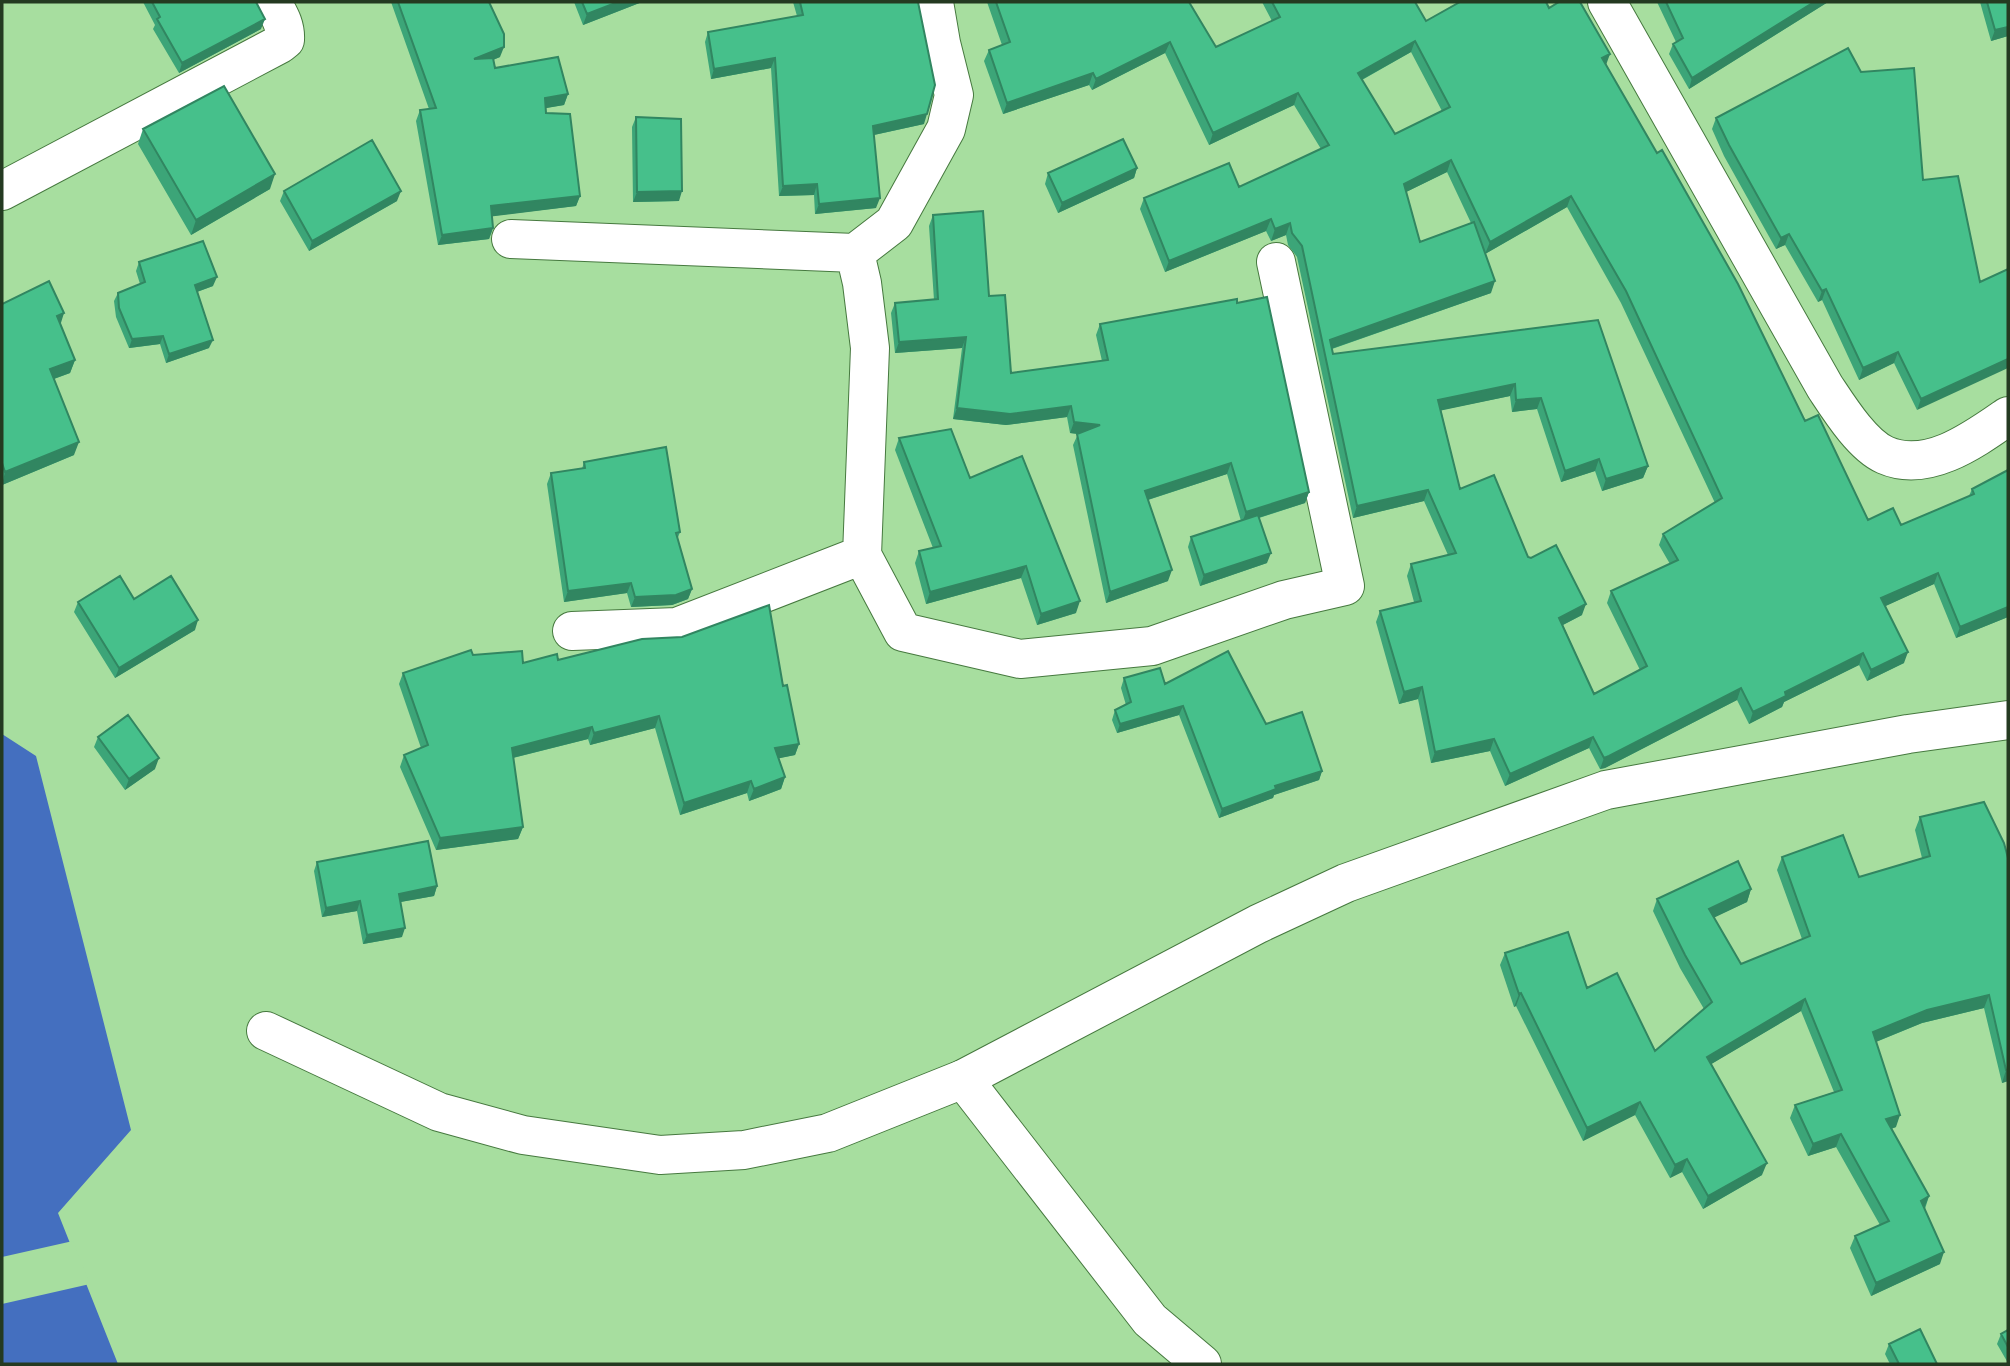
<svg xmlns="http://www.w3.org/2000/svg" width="2010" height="1366" font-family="'Roboto Serif',serif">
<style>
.water{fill:#446fbf}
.pier{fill:#a7de9f}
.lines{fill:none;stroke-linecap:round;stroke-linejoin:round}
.minor-casing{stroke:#46793f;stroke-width:40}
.tertiary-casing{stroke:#46793f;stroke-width:40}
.minor{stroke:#fff;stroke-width:38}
.tertiary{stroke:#fff;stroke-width:38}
.wall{fill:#3ca578;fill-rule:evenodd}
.shaded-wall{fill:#318661}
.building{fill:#46c08b;stroke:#318661;stroke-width:2;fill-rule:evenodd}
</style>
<rect width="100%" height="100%" fill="#a7de9f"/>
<path class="water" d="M 2,734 L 36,756 L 131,1130 L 58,1213 L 118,1364 L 2,1364 Z"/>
<path class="pier" d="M 73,1241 L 90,1284 L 2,1304 L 2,1257 Z"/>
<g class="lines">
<defs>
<path id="minor" d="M 1607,2 L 1825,387 C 1839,408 1862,445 1885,455 C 1928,474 1975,439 2008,416
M 2,191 L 280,44 L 285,40 C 286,25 279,15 272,2
M 511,239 L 855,253
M 862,555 L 903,632 L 1020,659 L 1152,646 L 1284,600 L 1345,586 L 1276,262
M 572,631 L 677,627 L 862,555 L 870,348 L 862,283 L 855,253 L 894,223 L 946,129 L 954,95 L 941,43 L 934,2
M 963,1079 L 1150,1320 L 1202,1364"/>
<path id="tertiary" d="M 266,1031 L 439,1112 L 523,1135 L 660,1155 L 744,1150 L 828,1133 L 963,1079 L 1258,924 L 1346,883 L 1606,790 L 1908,734 L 2008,720"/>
</defs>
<use href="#minor" class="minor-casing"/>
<use href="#tertiary" class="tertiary-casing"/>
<use href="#minor" class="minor"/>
<use href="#tertiary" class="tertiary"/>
</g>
<path class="wall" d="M 143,2 L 256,2 L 261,29 L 179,73 L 153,29 L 155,25 Z
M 391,2 L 489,2 L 500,57 L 493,60 L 495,68 L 568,94 L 564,105 L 545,108 L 546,113 L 580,196 L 576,206 L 492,216 L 493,228 L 489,239 L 438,245 L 416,121 L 420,110 L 429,109 Z
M 574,2 L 642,2 L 583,25 Z
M 793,2 L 918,2 L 924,124 L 874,135 L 876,208 L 815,214 L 814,195 L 779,196 L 771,68 L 711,79 L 705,42 L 708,32 L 797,16 Z
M 987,2 L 1189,2 L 1216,47 L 1272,21 L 1262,2 L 1415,2 L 1426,21 L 1549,8 L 1606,64 L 1805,421 L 1868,520 L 1901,525 L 1969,496 L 1972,489 L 2008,470 L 2008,617 L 1956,638 L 1934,584 L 1885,606 L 1904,663 L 1867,681 L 1859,665 L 1784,702 L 1782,707 L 1749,724 L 1737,700 L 1605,768 L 1600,769 L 1589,748 L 1505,786 L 1490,751 L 1431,763 L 1418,699 L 1399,704 L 1376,622 L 1380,611 L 1414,602 L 1407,576 L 1411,564 L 1448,555 L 1424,501 L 1353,518 L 1297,257 L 1288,245 L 1286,235 L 1271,241 L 1266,231 L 1165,272 L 1140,209 L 1144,198 L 1239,187 L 1321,149 L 1294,105 L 1209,145 L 1165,53 L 1092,90 L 1089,85 L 1003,114 L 984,61 L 989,50 L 1002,45 ZM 1411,52 L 1442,111 L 1395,134 L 1362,80 ZM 1447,172 L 1471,223 L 1420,242 L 1406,192 ZM 1567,207 L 1621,303 L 1715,503 L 1663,534 L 1659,545 L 1670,564 L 1611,591 L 1607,603 L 1640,670 L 1594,694 L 1563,625 L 1582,615 L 1528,557 L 1460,489 L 1441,410 L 1510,396 L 1512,412 L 1537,409 L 1561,482 L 1595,471 L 1602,491 L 1643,478 L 1648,466 L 1598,320 L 1333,354 L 1332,349 L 1491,293 L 1485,254 Z
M 1657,2 L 1828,2 L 1689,89 L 1669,54 L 1673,44 L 1676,42 Z
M 1980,2 L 2008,2 L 2008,36 L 1991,41 Z
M 1861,72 L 1980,282 L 1917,410 L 1894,363 L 1859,380 L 1822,300 L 1818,302 L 1785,245 L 1776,249 L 1724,156 L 1712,129 L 1716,118 Z
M 636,117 L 679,201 L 633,202 L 632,127 Z
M 143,129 L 270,189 L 191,235 L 138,144 Z
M 1137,168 L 1134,178 L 1058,213 L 1045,184 L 1048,173 Z
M 284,191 L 397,201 L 309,251 L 280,201 Z
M 933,215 L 989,296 L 1011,373 L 1102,361 L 1096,335 L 1100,324 L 1237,303 L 1309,492 L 1305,503 L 1259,518 L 1267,563 L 1200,586 L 1188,547 L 1191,537 L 1241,521 L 1227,474 L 1148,500 L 1168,581 L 1106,603 L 1073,445 L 1078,434 L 1070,433 L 1067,417 L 1006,425 L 953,419 L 962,348 L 895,353 L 891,313 L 895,303 L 934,300 L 929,226 Z
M 139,262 L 213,286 L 197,292 L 209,348 L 166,363 L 160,344 L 129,348 L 116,317 L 114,301 L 118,293 L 140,284 L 136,271 Z
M 2,304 L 60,324 L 75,360 L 70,373 L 54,379 L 74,455 L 2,485 Z
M 899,438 L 970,478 L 1076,613 L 1037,625 L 1021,578 L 926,604 L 915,563 L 919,551 L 933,548 L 895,450 Z
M 584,462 L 680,532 L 677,540 L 692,589 L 688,599 L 672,605 L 631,607 L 627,593 L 564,602 L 547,484 L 551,473 L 582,469 Z
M 134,599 L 195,630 L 115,678 L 74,612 L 78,602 Z
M 473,655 L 523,663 L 558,660 L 783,686 L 799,744 L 795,755 L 779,758 L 785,777 L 781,789 L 749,801 L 747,793 L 680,815 L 655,728 L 590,745 L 588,739 L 513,758 L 523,827 L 518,839 L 436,850 L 400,767 L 404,755 L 421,748 L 399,684 L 403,673 Z
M 1124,678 L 1165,684 L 1266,724 L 1322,771 L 1319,780 L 1274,795 L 1273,798 L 1219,818 L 1179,715 L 1117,733 L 1112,720 L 1115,710 L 1126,705 L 1121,688 Z
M 98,737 L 155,769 L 125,790 L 94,747 Z
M 1984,802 L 2008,1081 L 2002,1083 L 1984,1008 L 1922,1023 L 1876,1042 L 1896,1127 L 1891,1129 L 1929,1196 L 1925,1209 L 1940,1264 L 1871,1296 L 1850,1248 L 1855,1236 L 1880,1225 L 1836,1147 L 1808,1156 L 1790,1118 L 1795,1105 L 1834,1092 L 1801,1011 L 1711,1064 L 1762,1175 L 1703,1209 L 1682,1172 L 1670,1178 L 1635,1115 L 1583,1141 L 1516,1006 L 1514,1007 L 1500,965 L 1505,953 L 1587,988 L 1655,1051 L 1704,1009 L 1680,968 L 1653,911 L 1657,899 L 1751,889 L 1747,902 L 1714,917 L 1741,964 L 1802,939 L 1777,870 L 1782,857 L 1859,877 L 1922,858 L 1915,830 L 1920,817 Z
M 317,862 L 437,886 L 434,896 L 400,902 L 402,937 L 363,944 L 357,911 L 322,917 L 314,871 Z
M 2008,1330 L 2008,1363 L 1997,1344 L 2001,1334 Z
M 1889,1344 L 1937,1364 L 1890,1364 L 1885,1354 Z"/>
<path class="shaded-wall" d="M 618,2 L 642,2 L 583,25 L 587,14 Z
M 1814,2 L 1828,2 L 1689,89 L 1692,78 Z
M 265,19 L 261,29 L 179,73 L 182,63 Z
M 2008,27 L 2008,36 L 1991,41 L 1995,30 Z
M 1415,41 L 1411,52 L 1354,84 L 1358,73 Z
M 1170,42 L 1165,53 L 1092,90 L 1096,79 Z
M 504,47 L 500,57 L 470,69 L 474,59 Z
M 1610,54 L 1606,65 L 1602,58 Z
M 775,58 L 771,68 L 711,79 L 714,69 Z
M 1093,73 L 1089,85 L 1003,114 L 1007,103 Z
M 1298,93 L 1294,105 L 1209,145 L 1213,133 Z
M 568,94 L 564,105 L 541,109 L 545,98 Z
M 927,114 L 924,124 L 869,136 L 873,126 Z
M 1451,160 L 1447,172 L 1400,195 L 1404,184 Z
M 1137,168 L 1134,178 L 1058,213 L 1062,203 Z
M 275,174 L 270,189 L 191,235 L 196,220 Z
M 817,184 L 814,195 L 779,196 L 783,186 Z
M 401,191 L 397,201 L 309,251 L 312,241 Z
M 682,191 L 679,201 L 633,202 L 637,192 Z
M 580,196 L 576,206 L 487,217 L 491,206 Z
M 1571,196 L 1567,207 L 1485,254 L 1490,242 Z
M 880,198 L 876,208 L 815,214 L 819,204 Z
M 1271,219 L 1266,231 L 1165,272 L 1169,261 Z
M 1290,223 L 1286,235 L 1271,241 L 1275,229 Z
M 493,228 L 489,239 L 438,245 L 442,235 Z
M 1789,234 L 1785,245 L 1776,249 L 1781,238 Z
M 217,277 L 213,286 L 191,294 L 195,285 Z
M 1495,281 L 1491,293 L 1325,351 L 1330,340 Z
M 1826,289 L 1822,300 L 1818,302 L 1822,291 Z
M 64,313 L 60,326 L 57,316 Z
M 163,336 L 160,344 L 129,348 L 132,339 Z
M 966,337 L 962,348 L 895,353 L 899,342 Z
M 213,340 L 209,348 L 166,363 L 169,354 Z
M 1898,352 L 1894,363 L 1859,380 L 1863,368 Z
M 2008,359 L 2008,368 L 1917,410 L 1921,399 Z
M 75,360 L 70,373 L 45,382 L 50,369 Z
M 1515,384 L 1510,396 L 1434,412 L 1438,400 Z
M 1541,398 L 1537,409 L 1512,412 L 1516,400 Z
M 1071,406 L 1067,417 L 1006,425 L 953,419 L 957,408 Z
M 1074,422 L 1100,425 L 1096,436 L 1070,433 Z
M 79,442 L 74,455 L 2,485 L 5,472 Z
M 1599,459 L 1595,471 L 1561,482 L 1565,471 Z
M 1231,463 L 1227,474 L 1141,502 L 1145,491 Z
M 1648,466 L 1643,478 L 1602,491 L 1606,479 Z
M 1428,490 L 1424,501 L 1353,518 L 1357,506 Z
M 1309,492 L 1305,503 L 1242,523 L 1246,512 Z
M 1271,553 L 1267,563 L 1200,586 L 1204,575 Z
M 1026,566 L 1021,578 L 926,604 L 930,592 Z
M 1172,570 L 1168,581 L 1106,603 L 1110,592 Z
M 1938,573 L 1934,584 L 1877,610 L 1881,598 Z
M 631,583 L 627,593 L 564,602 L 568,591 Z
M 692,589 L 688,599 L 672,605 L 631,607 L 635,597 Z
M 1080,601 L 1076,613 L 1037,625 L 1041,614 Z
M 1586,604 L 1582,615 L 1555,629 L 1559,618 Z
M 2008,607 L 2008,617 L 1956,638 L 1960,627 Z
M 198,620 L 195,630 L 115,678 L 119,668 Z
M 1908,652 L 1904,663 L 1867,681 L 1871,670 Z
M 1863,653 L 1859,665 L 1784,702 L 1782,707 L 1749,724 L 1753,712 L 1785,692 Z
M 1422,687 L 1418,699 L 1399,704 L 1404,692 Z
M 1741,688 L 1737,700 L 1605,768 L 1600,769 L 1604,758 Z
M 1183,706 L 1179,715 L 1117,733 L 1120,724 Z
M 659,716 L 655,728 L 590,745 L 594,733 Z
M 592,727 L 588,739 L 508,759 L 512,748 Z
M 1593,737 L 1589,748 L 1505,786 L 1510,774 Z
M 1494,739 L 1490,751 L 1431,763 L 1435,752 Z
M 799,744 L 795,755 L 771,760 L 775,748 Z
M 159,758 L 155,769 L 125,790 L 129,779 Z
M 1322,771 L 1319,780 L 1274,795 L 1273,798 L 1219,818 L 1222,809 L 1275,786 Z
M 785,777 L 781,789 L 749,801 L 754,789 Z
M 751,781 L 747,793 L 680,815 L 684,803 Z
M 523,827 L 518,839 L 436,850 L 440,838 Z
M 437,886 L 434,896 L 395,903 L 399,894 Z
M 1751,889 L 1747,902 L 1705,922 L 1709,909 Z
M 360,901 L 357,911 L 322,917 L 326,908 Z
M 405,928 L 402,937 L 363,944 L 367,935 Z
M 1521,993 L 1516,1006 L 1514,1007 L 1519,994 Z
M 1989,995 L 1984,1008 L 1922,1023 L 1868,1045 L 1873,1032 L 1927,1010 Z
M 1805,999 L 1801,1011 L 1703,1069 L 1707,1057 Z
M 2006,1070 L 2008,1070 L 2008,1081 L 2002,1083 Z
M 1640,1102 L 1635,1115 L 1583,1141 L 1587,1128 Z
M 1900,1115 L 1896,1127 L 1882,1132 L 1886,1119 Z
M 1841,1134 L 1836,1147 L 1808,1156 L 1813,1144 Z
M 1687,1159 L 1682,1172 L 1670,1178 L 1675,1165 Z
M 1767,1163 L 1762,1175 L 1703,1209 L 1708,1196 Z
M 1929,1196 L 1924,1209 L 1921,1201 Z
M 1944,1252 L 1940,1264 L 1871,1296 L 1876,1283 Z"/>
<path class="building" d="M 152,2 L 256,2 L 265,19 L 182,63 L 157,19 L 160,17 Z
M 398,2 L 489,2 L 504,34 L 504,47 L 474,59 L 493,58 L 495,68 L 558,57 L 568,94 L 545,98 L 546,113 L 570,114 L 580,196 L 491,206 L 493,228 L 442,235 L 420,110 L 436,108 Z
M 582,2 L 618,2 L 587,14 Z
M 800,2 L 918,2 L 935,85 L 927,114 L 873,126 L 880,198 L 819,204 L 817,184 L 783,186 L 775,58 L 714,69 L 708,32 L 803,15 Z
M 996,2 L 1189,2 L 1216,47 L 1280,17 L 1272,2 L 1415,2 L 1426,21 L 1460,2 L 1546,2 L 1549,8 L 1559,2 L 1580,2 L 1610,54 L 1602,58 L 1657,153 L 1662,150 L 1738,284 L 1805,421 L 1818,415 L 1868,520 L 1893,508 L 1901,525 L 1974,494 L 1972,489 L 2008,470 L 2008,607 L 1960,627 L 1938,573 L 1881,598 L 1908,652 L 1871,670 L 1863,653 L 1785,692 L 1786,696 L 1753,712 L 1741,688 L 1609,756 L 1604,758 L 1593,737 L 1510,774 L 1494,739 L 1435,752 L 1422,687 L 1404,692 L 1380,611 L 1421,601 L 1411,564 L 1456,553 L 1428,490 L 1357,506 L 1302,246 L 1292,233 L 1290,223 L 1275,229 L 1271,219 L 1169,261 L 1144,198 L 1229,163 L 1239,187 L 1329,145 L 1298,93 L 1213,133 L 1170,42 L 1096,79 L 1093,73 L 1007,103 L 989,50 L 1010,42 ZM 1415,41 L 1450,107 L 1395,134 L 1358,73 ZM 1451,160 L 1490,242 L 1571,196 L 1626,291 L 1722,498 L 1663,534 L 1678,560 L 1611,591 L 1647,666 L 1594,694 L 1559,618 L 1586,604 L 1556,545 L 1531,558 L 1528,557 L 1494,475 L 1460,489 L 1438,400 L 1515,384 L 1516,400 L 1541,398 L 1565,471 L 1599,459 L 1606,479 L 1648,466 L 1598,320 L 1333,354 L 1330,340 L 1495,281 L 1474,222 L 1420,242 L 1404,184 Z
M 1666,2 L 1814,2 L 1692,78 L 1673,44 L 1683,38 Z
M 1987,2 L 2008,2 L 2008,27 L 1995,30 Z
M 1848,48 L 1861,72 L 1914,68 L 1923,180 L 1958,176 L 1980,282 L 2008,269 L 2008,359 L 1921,399 L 1898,352 L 1863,368 L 1826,289 L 1822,291 L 1789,234 L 1781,238 L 1729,145 L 1716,118 Z
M 224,86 L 275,174 L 196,220 L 143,129 Z
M 636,117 L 681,119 L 682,191 L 637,192 Z
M 1123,139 L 1137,168 L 1062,203 L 1048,173 Z
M 372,140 L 401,191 L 312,241 L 284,191 Z
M 983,211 L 989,296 L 1005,295 L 1011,373 L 1108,360 L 1100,324 L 1237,299 L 1237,303 L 1267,297 L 1309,492 L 1246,512 L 1231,463 L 1145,491 L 1172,570 L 1110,592 L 1077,434 L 1100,425 L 1074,422 L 1071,406 L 1010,414 L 957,408 L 966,337 L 899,342 L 895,303 L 938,299 L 933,215 Z
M 203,241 L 217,277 L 195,285 L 213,340 L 169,354 L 163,336 L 132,339 L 119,308 L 118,293 L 145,282 L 139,262 Z
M 49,281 L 64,313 L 57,316 L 75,360 L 50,369 L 79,442 L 5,472 L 2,463 L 2,304 Z
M 951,429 L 970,478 L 1022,456 L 1080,601 L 1041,614 L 1026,566 L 930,592 L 919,551 L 941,546 L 899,438 Z
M 666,447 L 680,532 L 676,533 L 692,589 L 676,595 L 635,597 L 631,583 L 568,591 L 551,473 L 585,468 L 584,462 Z
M 1258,515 L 1271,553 L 1204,575 L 1191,537 Z
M 120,576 L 134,599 L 171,576 L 198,620 L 119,668 L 78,602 Z
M 769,605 L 783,686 L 787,685 L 799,744 L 775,748 L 785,777 L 754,789 L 751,781 L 684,803 L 659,716 L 594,733 L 592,727 L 512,748 L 523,827 L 440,838 L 404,755 L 428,745 L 403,673 L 471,650 L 473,655 L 522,651 L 523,663 L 557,654 L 558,660 L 642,639 L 682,637 Z
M 1228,651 L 1266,724 L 1302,712 L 1322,771 L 1275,786 L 1276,789 L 1222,809 L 1183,706 L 1120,724 L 1115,710 L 1131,702 L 1124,678 L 1160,668 L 1165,684 Z
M 128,715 L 159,758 L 129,779 L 98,737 Z
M 1984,802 L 2004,843 L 2008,858 L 2008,1070 L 2006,1070 L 1989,995 L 1927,1010 L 1873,1032 L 1900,1115 L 1886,1119 L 1929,1196 L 1921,1201 L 1944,1252 L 1876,1283 L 1855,1236 L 1889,1221 L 1841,1134 L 1813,1144 L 1795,1105 L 1842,1090 L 1805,999 L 1707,1057 L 1767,1163 L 1708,1196 L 1687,1159 L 1675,1165 L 1640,1102 L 1587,1128 L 1521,993 L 1519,994 L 1505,953 L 1568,932 L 1587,988 L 1617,973 L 1655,1051 L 1712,1002 L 1685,955 L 1657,899 L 1738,861 L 1751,889 L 1709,909 L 1741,964 L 1810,936 L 1782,857 L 1843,835 L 1859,877 L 1930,856 L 1920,817 Z
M 428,841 L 437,886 L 399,894 L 405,928 L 367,935 L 360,901 L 326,908 L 317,862 Z
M 1920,1329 L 1937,1364 L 1899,1364 L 1889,1344 Z
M 2008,1330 L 2008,1347 L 2001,1334 Z"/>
<rect width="2010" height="1366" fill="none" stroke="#243a21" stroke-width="7"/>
</svg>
